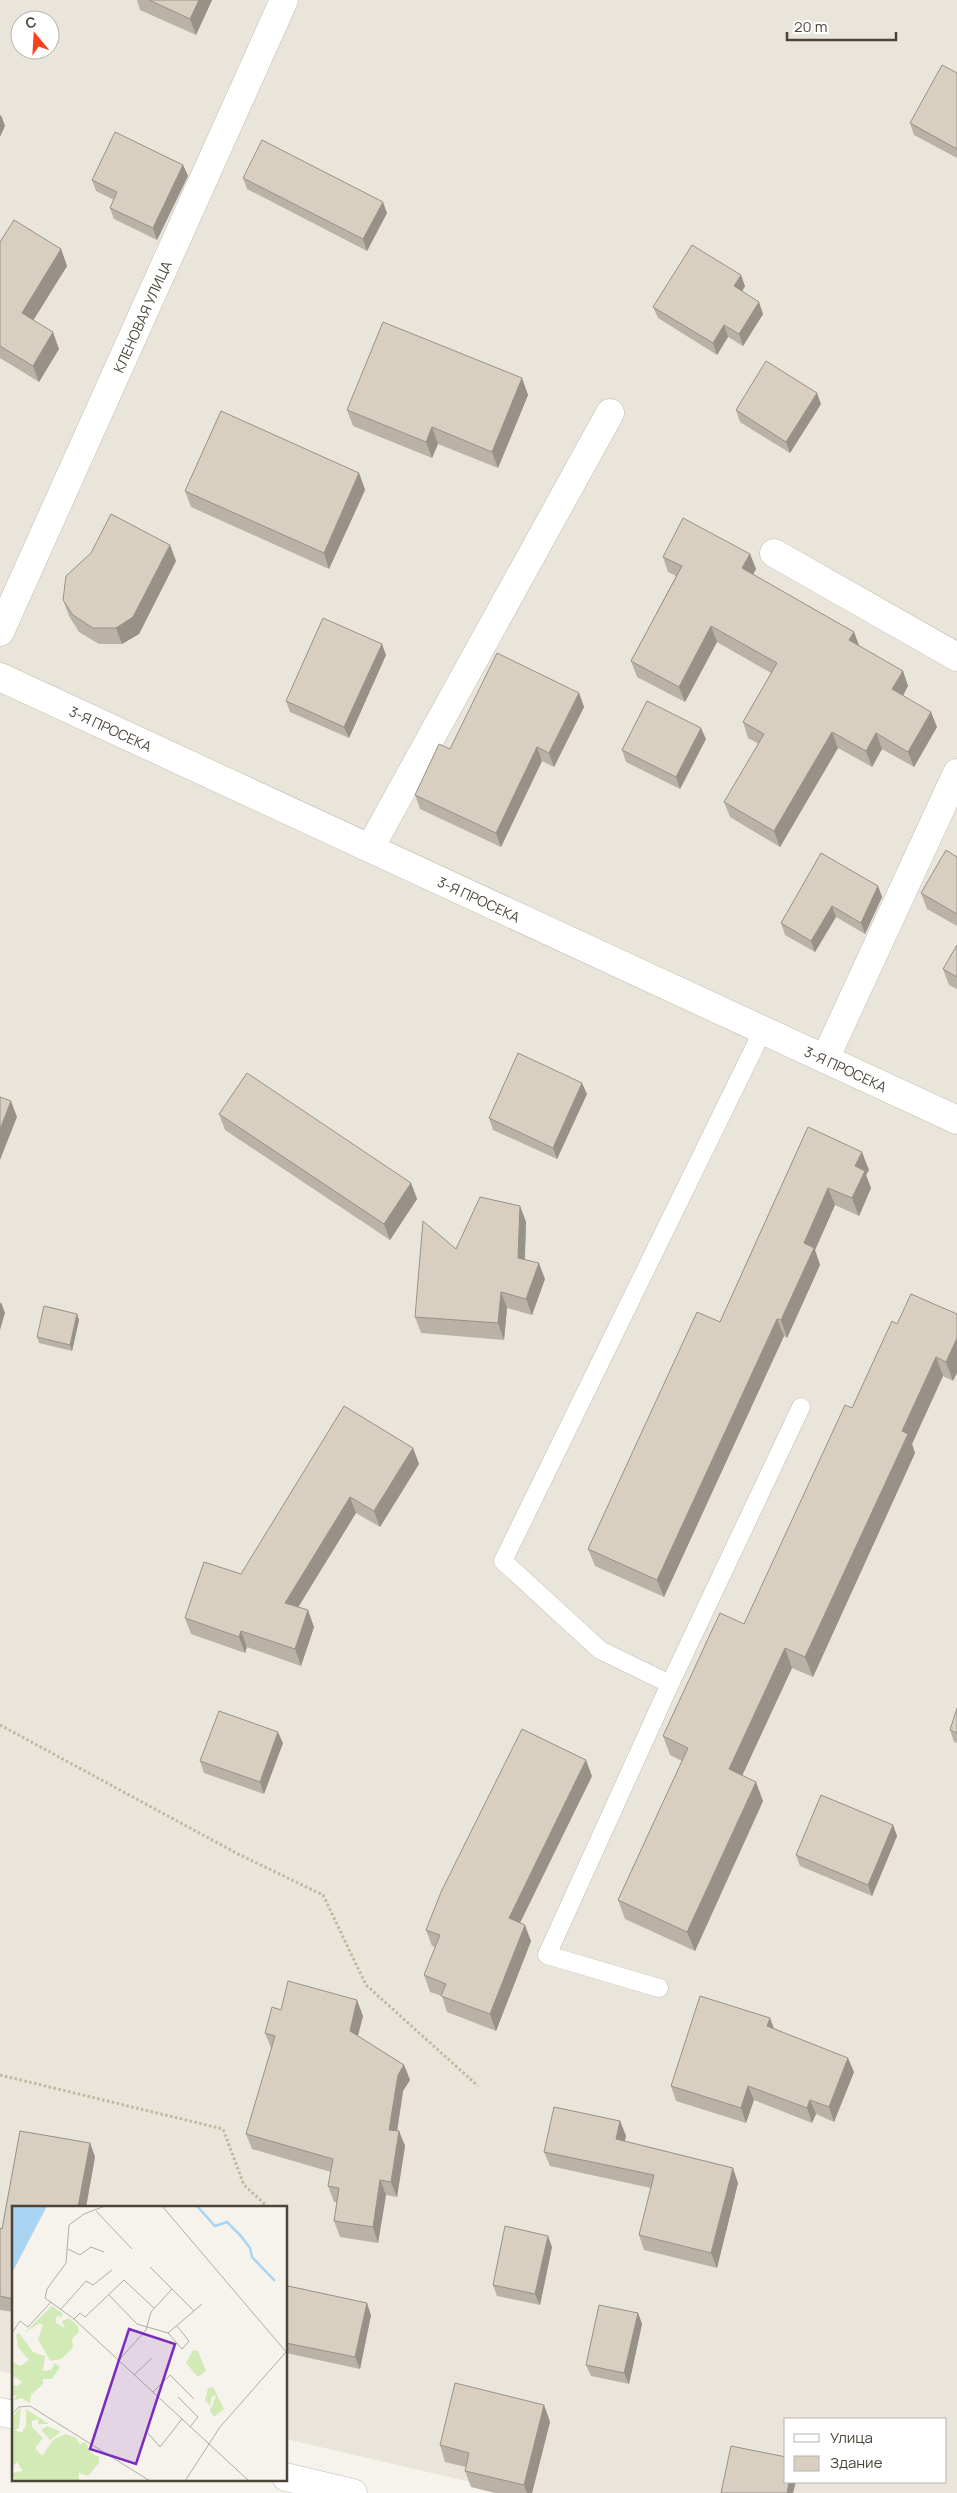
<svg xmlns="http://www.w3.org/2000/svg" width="957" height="2493" font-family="Manrope,sans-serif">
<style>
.residential{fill:#eae5da;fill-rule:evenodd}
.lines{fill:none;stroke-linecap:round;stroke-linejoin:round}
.service-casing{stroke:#c2bbae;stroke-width:19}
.minor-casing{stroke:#c2bbae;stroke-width:29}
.path{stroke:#c4b79f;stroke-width:3;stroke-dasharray:2.5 2.5;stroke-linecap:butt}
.service{stroke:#fff;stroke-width:18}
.minor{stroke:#fff;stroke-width:28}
.wall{fill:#bab2a6}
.shaded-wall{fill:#979187}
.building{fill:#d8cfc1;stroke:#979187}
.labels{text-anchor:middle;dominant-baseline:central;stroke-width:4;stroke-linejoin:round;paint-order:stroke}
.street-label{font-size:14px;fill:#4b4439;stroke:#fff}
.inset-river{fill:none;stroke:#a9d4f2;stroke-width:2.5}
.inset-road{fill:none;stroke:#b2ada4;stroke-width:1}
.view{fill:#7b2cbf;fill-opacity:0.15;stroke:#7b2cbf;stroke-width:2.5}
.inset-edge{fill:none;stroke:#4b4439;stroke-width:2.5}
</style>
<rect width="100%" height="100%" fill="#f6f3ec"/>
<path class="residential" d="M 0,0 L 957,0 L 957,2493 L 517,2493 L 286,2439 L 286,2207 L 14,2207 L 14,2374 L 0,2371 ZM 20,20 L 50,20 L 50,50 L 20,50 ZM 786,2419 L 946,2419 L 946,2482 L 786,2482 Z"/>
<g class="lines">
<defs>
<path id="service" d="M 763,1030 L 503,1561 L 600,1650 L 670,1684 L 801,1407
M 659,1988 L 547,1955 L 670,1684"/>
<g id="minor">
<path d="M 774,553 L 957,657"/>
<path id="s1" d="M 0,632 L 284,0"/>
<path id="s2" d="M 0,677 L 957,1120"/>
<path d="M 370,848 L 610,413"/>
<path d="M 825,1059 L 957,773"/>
<path d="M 0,2412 L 14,2415"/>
<path d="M 286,2477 L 353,2493"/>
</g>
</defs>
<use href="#service" class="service-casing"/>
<use href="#minor" class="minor-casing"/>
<path class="path" d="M 0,1725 L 238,1854 L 323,1895 L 366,1985 L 478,2086
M 0,2075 L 223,2129 L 244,2185 L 268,2207"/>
<use href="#service" class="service"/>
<use href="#minor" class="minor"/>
</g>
<path class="wall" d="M 137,0 L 212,0 L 196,35 L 140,10 Z
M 957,73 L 957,158 L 914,135 L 910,123 Z
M 183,165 L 188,176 L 157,240 L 114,219 L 110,208 L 114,200 L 96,191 L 92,180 Z
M 243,178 L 387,213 L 367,251 L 247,189 Z
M 0,242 L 61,249 L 67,266 L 33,320 L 59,349 L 39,382 L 0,358 Z
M 745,286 L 742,292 L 763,314 L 743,346 L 728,337 L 717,355 L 658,318 L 653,307 Z
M 522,378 L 528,395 L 498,468 L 438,444 L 432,458 L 353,426 L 347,410 Z
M 821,404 L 790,453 L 740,422 L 736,410 Z
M 359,473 L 365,490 L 329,569 L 191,507 L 185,491 Z
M 170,545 L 176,561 L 139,634 L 122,644 L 99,644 L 79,632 L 69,616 L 63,600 Z
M 750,554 L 756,569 L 753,575 L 854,632 L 859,646 L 903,671 L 908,686 L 903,695 L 937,727 L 914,767 L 882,749 L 872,767 L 838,748 L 780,847 L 730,817 L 724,802 L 759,744 L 748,738 L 743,722 L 771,673 L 717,642 L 685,702 L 637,677 L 631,661 L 676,576 L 668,572 L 663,557 Z
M 386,655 L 349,738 L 290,712 L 286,701 Z
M 579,693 L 584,707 L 554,767 L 542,761 L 501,847 L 420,809 L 415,795 L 450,749 Z
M 706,739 L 680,789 L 626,762 L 622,750 Z
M 957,857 L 957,926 L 927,909 L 921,893 Z
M 878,886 L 882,897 L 865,934 L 836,917 L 815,952 L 785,935 L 781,923 Z
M 957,945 L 957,989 L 949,985 L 943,969 Z
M 587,1094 L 557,1159 L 493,1130 L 489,1118 Z
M 219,1114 L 411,1183 L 417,1199 L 390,1240 L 225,1130 Z
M 808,1127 L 869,1170 L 866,1175 L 871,1188 L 859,1216 L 835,1205 L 815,1250 L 820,1265 L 787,1338 L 784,1336 L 664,1597 L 595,1566 L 588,1549 L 720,1322 Z
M 520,1206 L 526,1222 L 525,1260 L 545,1279 L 532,1315 L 507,1308 L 504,1340 L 421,1333 L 415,1317 L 456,1249 Z
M 77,1314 L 79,1320 L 72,1351 L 39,1343 L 37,1337 Z
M 957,1314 L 953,1381 L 943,1376 L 912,1444 L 915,1453 L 813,1677 L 792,1668 L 742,1775 L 763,1801 L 695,1951 L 625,1919 L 618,1900 L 682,1761 L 670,1755 L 663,1736 L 744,1624 L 852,1408 L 897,1324 Z
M 413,1448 L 419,1464 L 380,1527 L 356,1513 L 298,1607 L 314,1627 L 301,1666 L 247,1647 L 245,1653 L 191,1634 L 185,1618 L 241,1574 Z
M 957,1708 L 957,1743 L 954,1742 L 950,1730 Z
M 283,1743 L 264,1794 L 204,1773 L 200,1761 Z
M 592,1776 L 520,1923 L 531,1941 L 496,2031 L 447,2012 L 442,1996 L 430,1992 L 424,1975 L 435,1947 L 432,1946 L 426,1930 Z
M 893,1825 L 897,1836 L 872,1896 L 800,1866 L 796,1855 Z
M 281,2010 L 363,2016 L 358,2036 L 404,2065 L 410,2080 L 403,2091 L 397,2131 L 399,2131 L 405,2146 L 397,2197 L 386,2195 L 378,2243 L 340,2237 L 334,2221 L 337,2202 L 334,2202 L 328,2186 L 331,2172 L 252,2149 L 246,2134 L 272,2048 L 271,2048 L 265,2033 Z
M 770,2018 L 774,2028 L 854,2072 L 834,2122 L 816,2114 L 812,2123 L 754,2100 L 746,2123 L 676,2101 L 671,2086 Z
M 620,2121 L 626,2136 L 624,2141 L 738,2183 L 717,2268 L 644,2250 L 639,2235 L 651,2188 L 550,2166 L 544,2152 Z
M 20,2131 L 90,2143 L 95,2157 L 86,2207 L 14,2207 L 14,2312 L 0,2310 L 0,2228 L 2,2229 Z
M 552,2247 L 540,2305 L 497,2296 L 493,2285 Z
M 286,2297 L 371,2315 L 360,2369 L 286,2353 Z
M 638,2313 L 642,2324 L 629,2384 L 591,2376 L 586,2365 Z
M 544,2405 L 550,2422 L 532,2493 L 495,2493 L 471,2487 L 465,2471 L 466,2467 L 445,2462 L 440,2445 Z"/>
<path class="shaded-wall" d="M 199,0 L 212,0 L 196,35 L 190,19 Z
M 1,115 L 5,126 L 0,137 L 0,116 Z
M 183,165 L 188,176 L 157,240 L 153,228 Z
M 383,202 L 387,213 L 367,251 L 363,239 Z
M 61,249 L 67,266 L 28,329 L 22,313 Z
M 741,275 L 745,286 L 738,298 L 734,286 Z
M 759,302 L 763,314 L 743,346 L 739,334 Z
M 724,325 L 728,337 L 717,355 L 713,343 Z
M 53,332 L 59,349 L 39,382 L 33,366 Z
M 522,378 L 528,395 L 498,468 L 492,452 Z
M 817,393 L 821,404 L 790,453 L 786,442 Z
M 432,427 L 438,444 L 432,458 L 426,442 Z
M 359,473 L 365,490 L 329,569 L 324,553 Z
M 170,545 L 176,561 L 139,634 L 122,644 L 116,628 Z
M 750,554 L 756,569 L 748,584 L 742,568 Z
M 711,626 L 717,642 L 685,702 L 679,687 Z
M 854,632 L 860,648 L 849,640 Z
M 382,644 L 386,655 L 349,738 L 344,727 Z
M 903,671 L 908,686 L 898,705 L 892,689 Z
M 579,693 L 584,707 L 554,767 L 549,753 Z
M 931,712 L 937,727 L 914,767 L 908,752 Z
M 701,728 L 706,739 L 680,789 L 676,777 Z
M 832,732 L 838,748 L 780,847 L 774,831 Z
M 876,733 L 882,749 L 872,767 L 866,751 Z
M 537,747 L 542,761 L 501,847 L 496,833 Z
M 878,886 L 882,897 L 865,934 L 861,923 Z
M 832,906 L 836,917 L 815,952 L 811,941 Z
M 582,1083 L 587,1094 L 557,1159 L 553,1148 Z
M 11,1101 L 17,1117 L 0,1160 L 0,1129 Z
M 862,1152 L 869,1170 L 866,1175 L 871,1188 L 859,1216 L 852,1198 L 855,1166 Z
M 411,1183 L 417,1199 L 390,1240 L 384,1224 Z
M 828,1188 L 835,1205 L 815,1250 L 820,1265 L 787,1338 L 781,1320 L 804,1243 Z
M 520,1206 L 526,1222 L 524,1275 L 518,1258 Z
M 539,1263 L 545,1279 L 532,1315 L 526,1299 Z
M 501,1292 L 507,1308 L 504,1340 L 498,1323 Z
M 1,1302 L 5,1313 L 0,1330 L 0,1304 Z
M 77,1314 L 79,1320 L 72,1351 L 70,1345 Z
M 777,1319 L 784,1336 L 664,1597 L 657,1580 Z
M 957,1338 L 957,1373 L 953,1381 L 946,1362 Z
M 936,1357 L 943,1376 L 912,1444 L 915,1453 L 813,1677 L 805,1657 L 902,1431 Z
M 413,1448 L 419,1464 L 380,1527 L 374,1511 Z
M 350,1497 L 356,1513 L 291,1619 L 285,1603 Z
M 308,1610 L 314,1627 L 301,1666 L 295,1649 Z
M 241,1631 L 247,1647 L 245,1653 L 239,1637 Z
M 785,1648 L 792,1668 L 736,1789 L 729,1769 Z
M 278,1732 L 283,1743 L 264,1794 L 260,1782 Z
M 586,1760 L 592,1776 L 514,1935 L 509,1918 Z
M 756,1782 L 763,1801 L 695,1951 L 687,1932 Z
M 893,1825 L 897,1836 L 872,1896 L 868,1885 Z
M 525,1925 L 531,1941 L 496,2031 L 490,2014 Z
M 357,2000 L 363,2016 L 355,2046 L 350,2031 Z
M 770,2018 L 775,2033 L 767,2026 Z
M 848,2058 L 854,2072 L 834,2122 L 829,2107 Z
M 404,2065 L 410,2080 L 403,2091 L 395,2145 L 389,2130 L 398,2075 Z
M 748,2086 L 754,2100 L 746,2123 L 741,2108 Z
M 810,2100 L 816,2114 L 812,2123 L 807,2108 Z
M 620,2121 L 626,2136 L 622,2153 L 616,2139 Z
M 399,2131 L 405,2146 L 397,2197 L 391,2182 Z
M 90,2143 L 95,2157 L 86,2207 L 78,2207 Z
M 733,2168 L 738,2183 L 717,2268 L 711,2253 Z
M 380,2180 L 386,2195 L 378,2243 L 373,2227 Z
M 548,2236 L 552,2247 L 540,2305 L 535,2294 Z
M 367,2303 L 371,2315 L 360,2369 L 355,2357 Z
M 638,2313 L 642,2324 L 629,2384 L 624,2373 Z
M 544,2405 L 550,2422 L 532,2493 L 527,2493 L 524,2485 Z
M 789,2482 L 796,2482 L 793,2493 L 787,2493 Z"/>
<path class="building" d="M 149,0 L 199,0 L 190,19 Z
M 942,65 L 957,73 L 957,149 L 910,123 Z
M 115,132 L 183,165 L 153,228 L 110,208 L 117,192 L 92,180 Z
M 262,140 L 383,202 L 363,239 L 243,178 Z
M 14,220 L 61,249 L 22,313 L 53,332 L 33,366 L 0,346 L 0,242 Z
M 692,245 L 741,275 L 734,286 L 759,302 L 739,334 L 724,325 L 713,343 L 653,307 Z
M 383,322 L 522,378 L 492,452 L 432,427 L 426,442 L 347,410 Z
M 766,361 L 817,393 L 786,442 L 736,410 Z
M 221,411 L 359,473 L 324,553 L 185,491 Z
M 111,514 L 170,545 L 133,617 L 116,628 L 93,628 L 73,615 L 63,600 L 66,576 L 91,553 Z
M 683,518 L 750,554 L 742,568 L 854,632 L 849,640 L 903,671 L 892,689 L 931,712 L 908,752 L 876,733 L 866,751 L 832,732 L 774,831 L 724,802 L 764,734 L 743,722 L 777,663 L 711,626 L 679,687 L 631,661 L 682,566 L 663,557 Z
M 323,618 L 382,644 L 344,727 L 286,701 Z
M 497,653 L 579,693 L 549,753 L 537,747 L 496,833 L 415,795 L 439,744 L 450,749 Z
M 647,701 L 701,728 L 676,777 L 622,750 Z
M 946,850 L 957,857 L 957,914 L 921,893 Z
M 821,853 L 878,886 L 861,923 L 832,906 L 811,941 L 781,923 Z
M 957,945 L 957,977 L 943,969 Z
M 518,1053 L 582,1083 L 553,1148 L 489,1118 Z
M 247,1073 L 411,1183 L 384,1224 L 219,1114 Z
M 0,1097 L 11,1101 L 0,1129 Z
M 808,1127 L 862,1152 L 855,1166 L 865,1171 L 852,1198 L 828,1188 L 804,1243 L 814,1248 L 781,1320 L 777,1319 L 657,1580 L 588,1549 L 697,1312 L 720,1322 Z
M 480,1197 L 520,1206 L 518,1258 L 539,1263 L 526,1299 L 501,1292 L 498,1323 L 415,1317 L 423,1221 L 456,1249 Z
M 911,1294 L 957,1314 L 957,1338 L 946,1362 L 936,1357 L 902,1431 L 908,1434 L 805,1657 L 785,1648 L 729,1769 L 756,1782 L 687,1932 L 618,1900 L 688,1748 L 663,1736 L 720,1613 L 744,1624 L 845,1405 L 852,1408 L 892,1321 L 897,1324 Z
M 44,1306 L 77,1314 L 70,1345 L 37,1337 Z
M 344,1406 L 413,1448 L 374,1511 L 350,1497 L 285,1603 L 308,1610 L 295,1649 L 241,1631 L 239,1637 L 185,1618 L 204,1562 L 241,1574 Z
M 957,1708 L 957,1733 L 950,1730 Z
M 219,1711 L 278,1732 L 260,1782 L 200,1761 Z
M 522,1729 L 586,1760 L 509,1918 L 525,1925 L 490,2014 L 441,1996 L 446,1984 L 424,1975 L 440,1935 L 426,1930 L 441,1892 Z
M 821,1795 L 893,1825 L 868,1885 L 796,1855 Z
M 288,1981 L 357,2000 L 350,2031 L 404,2065 L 398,2075 L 389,2130 L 399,2131 L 391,2182 L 380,2180 L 373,2227 L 334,2221 L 339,2188 L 328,2186 L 333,2159 L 246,2134 L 275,2036 L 265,2033 L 272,2007 L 281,2010 Z
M 700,1996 L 770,2018 L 767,2026 L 848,2058 L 829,2107 L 810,2100 L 807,2108 L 748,2086 L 741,2108 L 671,2086 Z
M 554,2107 L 620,2121 L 616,2139 L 733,2168 L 711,2253 L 639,2235 L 654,2175 L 544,2152 Z
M 20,2131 L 90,2143 L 78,2207 L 14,2207 L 14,2299 L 0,2296 L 0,2228 L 2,2229 Z
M 505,2226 L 548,2236 L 535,2294 L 493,2285 Z
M 288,2286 L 367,2303 L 355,2357 L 286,2343 L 286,2297 Z
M 599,2305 L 638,2313 L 624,2373 L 586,2365 Z
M 455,2383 L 544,2405 L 524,2485 L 465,2471 L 469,2453 L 440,2445 Z
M 731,2446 L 786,2457 L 786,2482 L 789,2482 L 787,2493 L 721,2493 Z"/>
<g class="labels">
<g class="street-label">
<text stroke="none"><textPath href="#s1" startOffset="346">КЛЕНОВАЯ УЛИЦА</textPath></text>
<text stroke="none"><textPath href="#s2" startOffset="122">3-Я ПРОСЕКА</textPath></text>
<text stroke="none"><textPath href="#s2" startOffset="528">3-Я ПРОСЕКА</textPath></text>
<text stroke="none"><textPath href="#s2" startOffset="932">3-Я ПРОСЕКА</textPath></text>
</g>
</g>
<g transform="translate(12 2206)">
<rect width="275" height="275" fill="#f6f3ec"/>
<path d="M 40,100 L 51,108 L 49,112 L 46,109 L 44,112 L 44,117 L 53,122 L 50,115 L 57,112 L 66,120 L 67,126 L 60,133 L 61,142 L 49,153 L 38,155 L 26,133 L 31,119 L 26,118 L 12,127 ZM 7,127 L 21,146 L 33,150 L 31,165 L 39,164 L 43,157 L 48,161 L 40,173 L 31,173 L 31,178 L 19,189 L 18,197 L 9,192 L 2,195 L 4,190 L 0,189 L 0,179 L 6,180 L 10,176 L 0,169 L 0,156 L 8,160 L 17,154 L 6,141 L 4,129 ZM 181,144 L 186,145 L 194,165 L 186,171 L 174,157 ZM 201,181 L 212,203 L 202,211 L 198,205 L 204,190 L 200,190 L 198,200 L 193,194 L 196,182 ZM 9,201 L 7,222 L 3,224 L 9,227 L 14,220 L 14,203 L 37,218 L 26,218 L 26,213 L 20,215 L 20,221 L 31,232 L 23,242 L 28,248 L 31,249 L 42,233 L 54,228 L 64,232 L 68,239 L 71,236 L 74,237 L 79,247 L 87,251 L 87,257 L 76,270 L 67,267 L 67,275 L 3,275 L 0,267 L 11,265 L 5,256 L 0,261 L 0,211 ZM 35,220 L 49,226 L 38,234 L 29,224 Z" fill="#d2eab5"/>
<path d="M 0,0 L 35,0 L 0,67 Z" fill="#a9d4f2"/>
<path class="inset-river" d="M 185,0 L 203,20 L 215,16 L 229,30 L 238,42 L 240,51 L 263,75"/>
<path class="inset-road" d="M 93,0 L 72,8 L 57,19 L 54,57 L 35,83 L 33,92 L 62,113 L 237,275M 150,0 L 275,147M 84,5 L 120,43M 56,43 L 68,49 L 79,41 L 92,46M 138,61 L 182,105M 96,88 L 125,118 L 156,127 L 170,143 L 177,135 L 165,120M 49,103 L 74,75 L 81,79 L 100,64M 62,113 L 68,107 L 73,111 L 112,74 L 142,102M 0,127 L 8,115 L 16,121 L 39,96M 156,127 L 190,98M 106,155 L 134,124 L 139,106 L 160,83M 122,169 L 140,152M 141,186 L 158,169 L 182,193M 166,191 L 186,211 L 178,221M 0,208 L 7,201 L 18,200 L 138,275M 136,227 L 148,241 L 170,213M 173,275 L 208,221 L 274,146"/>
<path class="view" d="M 117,123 L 163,138 L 124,258 L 78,243 Z"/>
<rect width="275" height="275" class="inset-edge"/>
</g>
<rect x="784" y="2418" width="162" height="65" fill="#ffffff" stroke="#b7b4b0"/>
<rect x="794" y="2434" width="25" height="8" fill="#ffffff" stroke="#b7b4b0"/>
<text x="830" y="2443" font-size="15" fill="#4b4439">Улица</text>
<rect x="794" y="2456" width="25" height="15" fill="#d8cfc1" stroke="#b7b4b0"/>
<text x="830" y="2468" font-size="15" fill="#4b4439">Здание</text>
<g transform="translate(35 35) rotate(342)"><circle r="24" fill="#ffffff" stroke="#b7b4b0"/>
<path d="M0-4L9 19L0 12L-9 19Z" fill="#fc3f1d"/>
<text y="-8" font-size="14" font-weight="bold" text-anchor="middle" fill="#4b4439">С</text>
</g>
<path d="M787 32v8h109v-8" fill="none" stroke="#4b4439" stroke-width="2.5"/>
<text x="794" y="32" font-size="15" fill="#4b4439" stroke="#ffffff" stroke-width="4" paint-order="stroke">20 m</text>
</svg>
